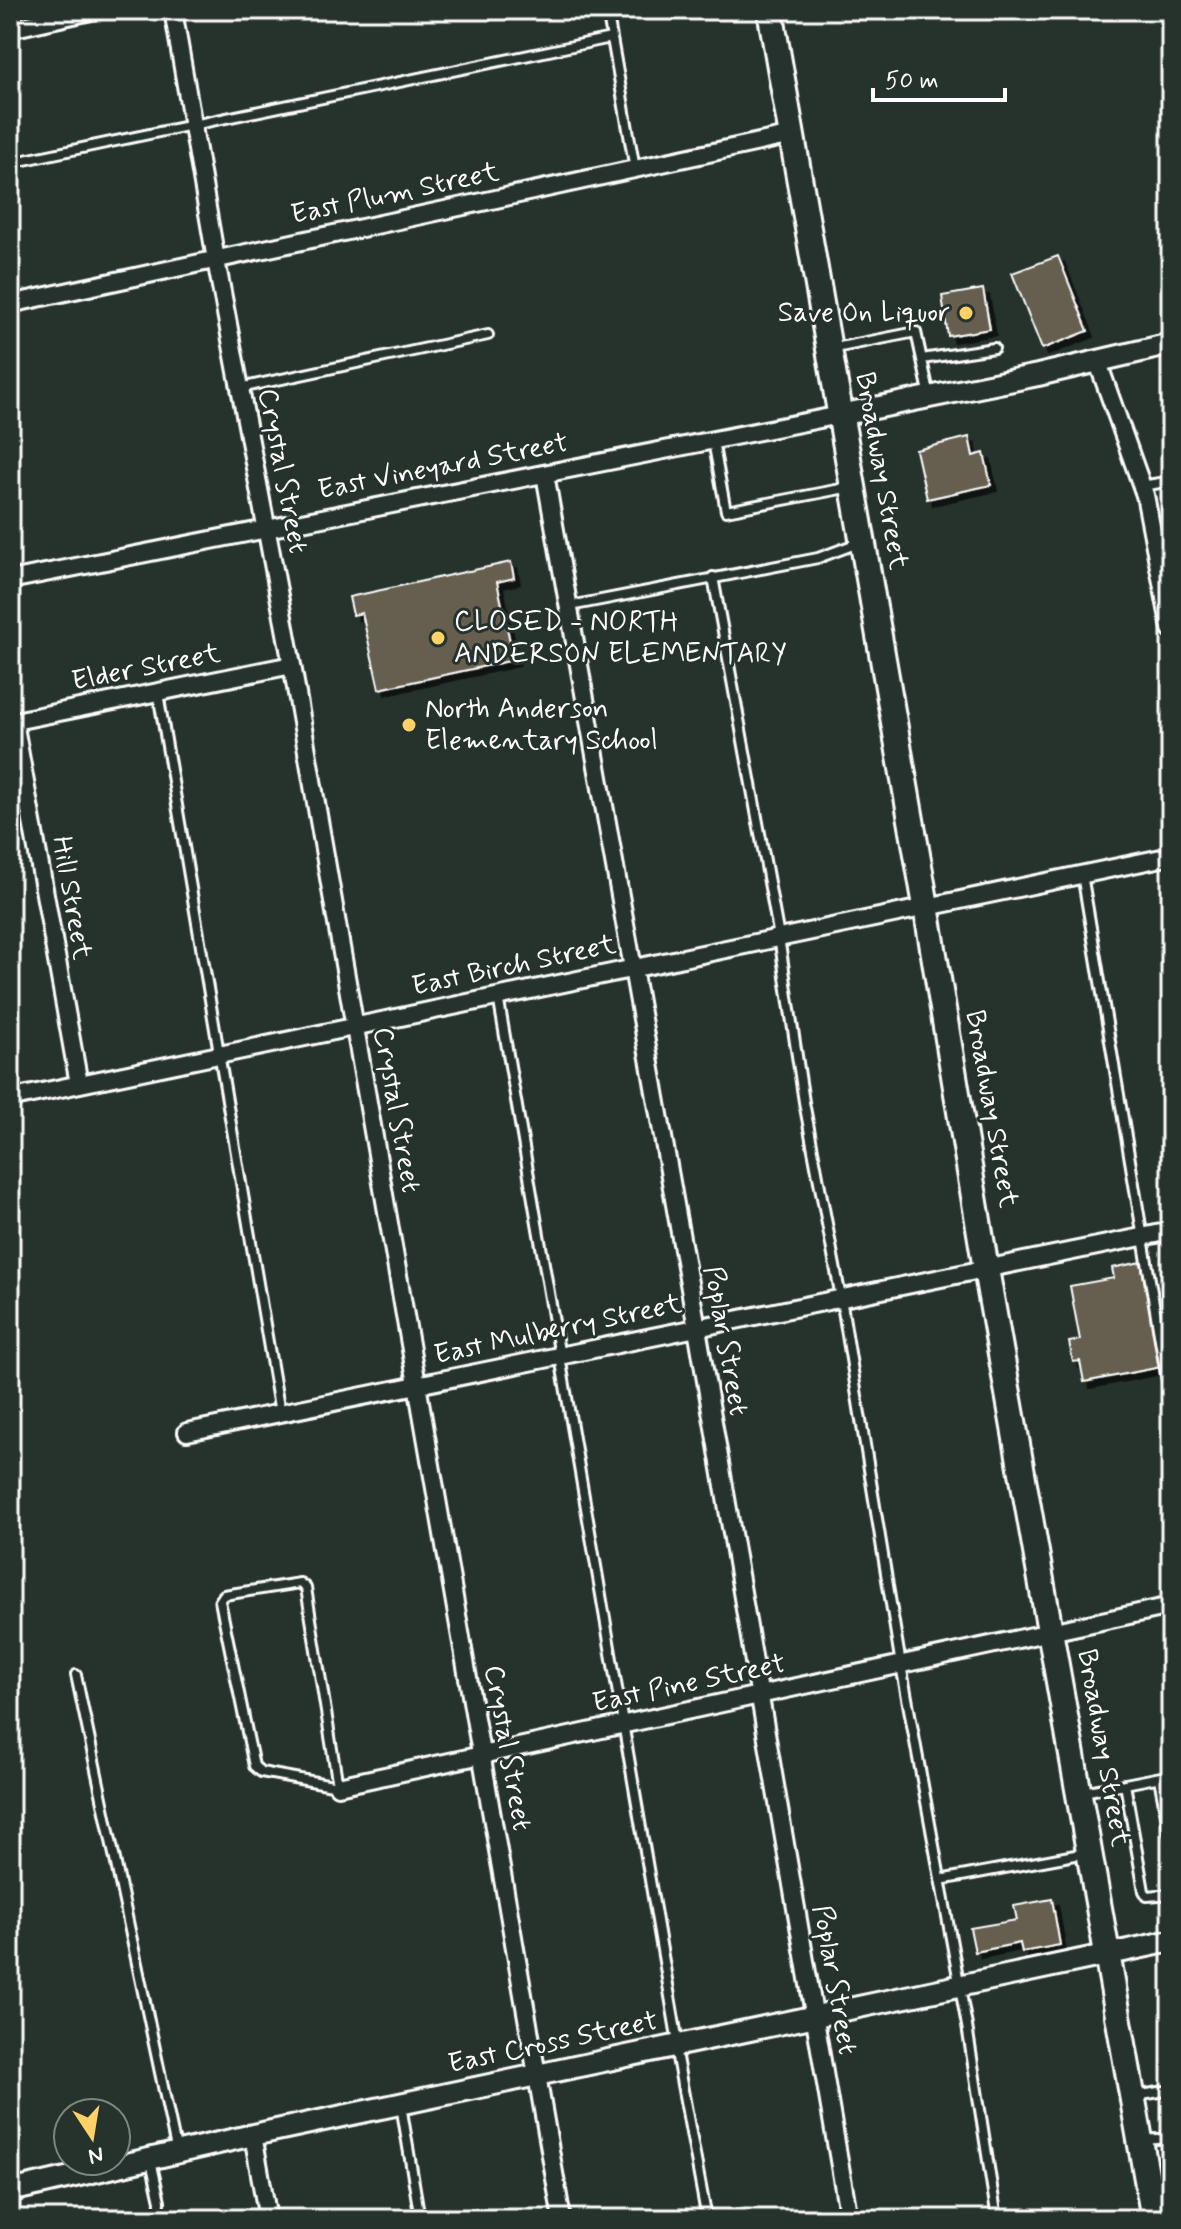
<svg xmlns="http://www.w3.org/2000/svg" width="1181" height="2229" font-family="Mynerve,sans-serif">
<style>
.building{fill:#665f4f;stroke:#fff;stroke-width:2;filter:url(#shadow)}
.lines{fill:none;stroke-linecap:round;stroke-linejoin:round}
.service-casing{stroke:#fff;stroke-width:14}
.minor-casing{stroke:#fff;stroke-width:22}
.tertiary-casing{stroke:#fff;stroke-width:26}
.secondary-casing{stroke:#fff;stroke-width:30}
.service{stroke:#26332d;stroke-width:8}
.minor{stroke:#26332d;stroke-width:16}
.tertiary{stroke:#26332d;stroke-width:20}
.secondary{stroke:#26332d;stroke-width:24}
.poi-dot{fill:#ffd166;stroke:#26332d;stroke-width:3}
.labels{text-anchor:middle;dominant-baseline:central;stroke-width:6;stroke-linejoin:round;paint-order:stroke}
.street-label{font-size:28px;fill:#fff;stroke:#26332d}
.poi-label{font-size:28px;fill:#fff;stroke:#26332d;text-anchor:start}
</style>
<defs>
<filter id="shadow"><feDropShadow dx="6" dy="6" stdDeviation="0" flood-color="#0009"/></filter>
</defs>
<rect width="100%" height="100%" fill="#26332d"/>
<filter id="ink" filterUnits="userSpaceOnUse"><feTurbulence type="fractalNoise" baseFrequency=".0125" numOctaves="2"/><feDisplacementMap in="SourceGraphic" scale="16" xChannelSelector="R" yChannelSelector="G"/><feConvolveMatrix kernelMatrix="1 2 1 2 8 2 1 2 1" color-interpolation-filters="sRGB"/></filter>
<g filter="url(#ink)">
<path class="building" d="M 1058,256 L 1088,331 L 1042,349 L 1012,273 Z
M 983,289 L 990,329 L 948,336 L 942,296 Z
M 969,437 L 973,456 L 984,453 L 991,485 L 927,499 L 916,450 Z
M 511,562 L 514,578 L 497,582 L 514,660 L 379,689 L 362,613 L 353,615 L 349,597 Z
M 1141,1262 L 1161,1367 L 1084,1382 L 1080,1361 L 1073,1362 L 1069,1342 L 1080,1340 L 1070,1286 L 1114,1278 L 1112,1268 Z
M 1052,1899 L 1060,1945 L 1022,1952 L 1020,1943 L 975,1952 L 970,1928 L 1017,1920 L 1014,1906 Z"/>
<g class="lines">
<defs>
<path id="service" d="M 607,10 L 635,169
M 10,163 L 611,38
M 830,349 L 916,332 L 930,397
M 922,359 L 994,348
M 240,388 L 488,335
M 713,441 L 726,511 L 851,487
M 1142,486 L 1171,481
M 713,577 L 779,937 L 804,1102 L 841,1298 L 901,1665 L 967,2026 L 997,2219
M 570,606 L 818,558 L 861,542
M 158,693 L 280,1413
M 1082,874 L 1171,1405
M 498,996 L 678,2043
M 300,1583 L 306,1588 L 338,1786 L 261,1772 L 254,1766 L 220,1601 L 224,1595 Z
M 76,1675 L 177,2153
M 1171,1775 L 1125,1784 L 1144,1891 L 1147,1896 L 1171,1894
M 1159,1778 L 1171,1842
M 1083,1792 L 1125,1784
M 940,1880 L 1086,1853
M 675,2047 L 707,2219
M 1136,2096 L 1171,2090
M 401,2105 L 420,2219
M 1144,2140 L 1171,2138
M 151,2161 L 160,2201 L 159,2219
M 1149,2184 L 1171,2179"/>
<path id="minor" d="M 173,10 L 216,260 L 292,665 L 562,2219
M 10,29 L 96,10
M 10,304 L 792,135
M 1097,360 L 1145,495 L 1171,629
M 545,474 L 697,1328 L 849,2219
M 10,580 L 840,415
M 14,721 L 79,1084
M 10,722 L 292,665
M 18,1097 L 1171,856
M 187,1432 L 1171,1231
M 338,1786 L 1171,1606
M 253,2135 L 268,2219"/>
<path id="tertiary" d="M 840,415 L 1038,375 L 1171,344
M 10,2191 L 253,2135 L 1171,1941"/>
<path id="secondary" d="M 770,10 L 926,906 L 986,1269 L 1154,2219"/>
</defs>
<use href="#service" class="service-casing"/>
<use href="#minor" class="minor-casing"/>
<use href="#tertiary" class="tertiary-casing"/>
<use href="#secondary" class="secondary-casing"/>
<use href="#service" class="service"/>
<use href="#minor" class="minor"/>
<use href="#tertiary" class="tertiary"/>
<use href="#secondary" class="secondary"/>
</g>
</g>
<g class="poi-dot">
<circle cx="966" cy="313" r="8"/>
<circle cx="438" cy="638" r="8"/>
<circle cx="409" cy="725" r="8"/>
</g>
<g class="labels">
<g class="street-label">
<text transform="translate(395 194) rotate(-12)">East Plum Street</text>
<text transform="translate(443 467) rotate(-11)">East Vineyard Street</text>
<text transform="translate(282 471) rotate(79)">Crystal Street</text>
<text transform="translate(881 471) rotate(80)">Broadway Street</text>
<text transform="translate(146 668) rotate(-11)">Elder Street</text>
<text transform="translate(71 898) rotate(80)">Hill Street</text>
<text transform="translate(514 966) rotate(-12)">East Birch Street</text>
<text transform="translate(991 1109) rotate(80)">Broadway Street</text>
<text transform="translate(396 1110) rotate(80)">Crystal Street</text>
<text transform="translate(558 1330) rotate(-12)">East Mulberry Street</text>
<text transform="translate(725 1341) rotate(80)">Poplar Street</text>
<text transform="translate(689 1684) rotate(-12)">East Pine Street</text>
<text transform="translate(507 1748) rotate(80)">Crystal Street</text>
<text transform="translate(1103 1748) rotate(80)">Broadway Street</text>
<text transform="translate(834 1980) rotate(80)">Poplar Street</text>
<text transform="translate(553 2043) rotate(-12)">East Cross Street</text>
</g>
<g class="poi-label">
<text x="950" y="313" text-anchor="end">Save On Liquor</text>
<text x="454" y="622">CLOSED - NORTH<tspan x="454" dy="32">ANDERSON ELEMENTARY</tspan></text>
<text x="425" y="709">North Anderson<tspan x="425" dy="32">Elementary School</tspan></text>
</g>
</g>
<rect width="1181" height="2229" fill="none" stroke="#26332d" stroke-width="40"/>
<rect x="20" y="20" width="1141" height="2189" fill="none" stroke="#fff" stroke-width="3" filter="url(#ink)"/>
<g transform="translate(92 2137) rotate(168)"><circle r="38" fill="#26332d" stroke="#7d8581" stroke-width="2"/>
<path d="M0-6L14 30L0 20L-14 30Z" fill="#ffd166"/>
<text y="-12" font-size="22" font-weight="bold" text-anchor="middle" fill="#ffffff">N</text>
</g>
<path d="M873 88v12h132v-12" fill="none" stroke="#ffffff" stroke-width="4"/>
<text x="885" y="88" font-size="24" fill="#ffffff" stroke="#26332d" stroke-width="6" paint-order="stroke">50 m</text>
</svg>
